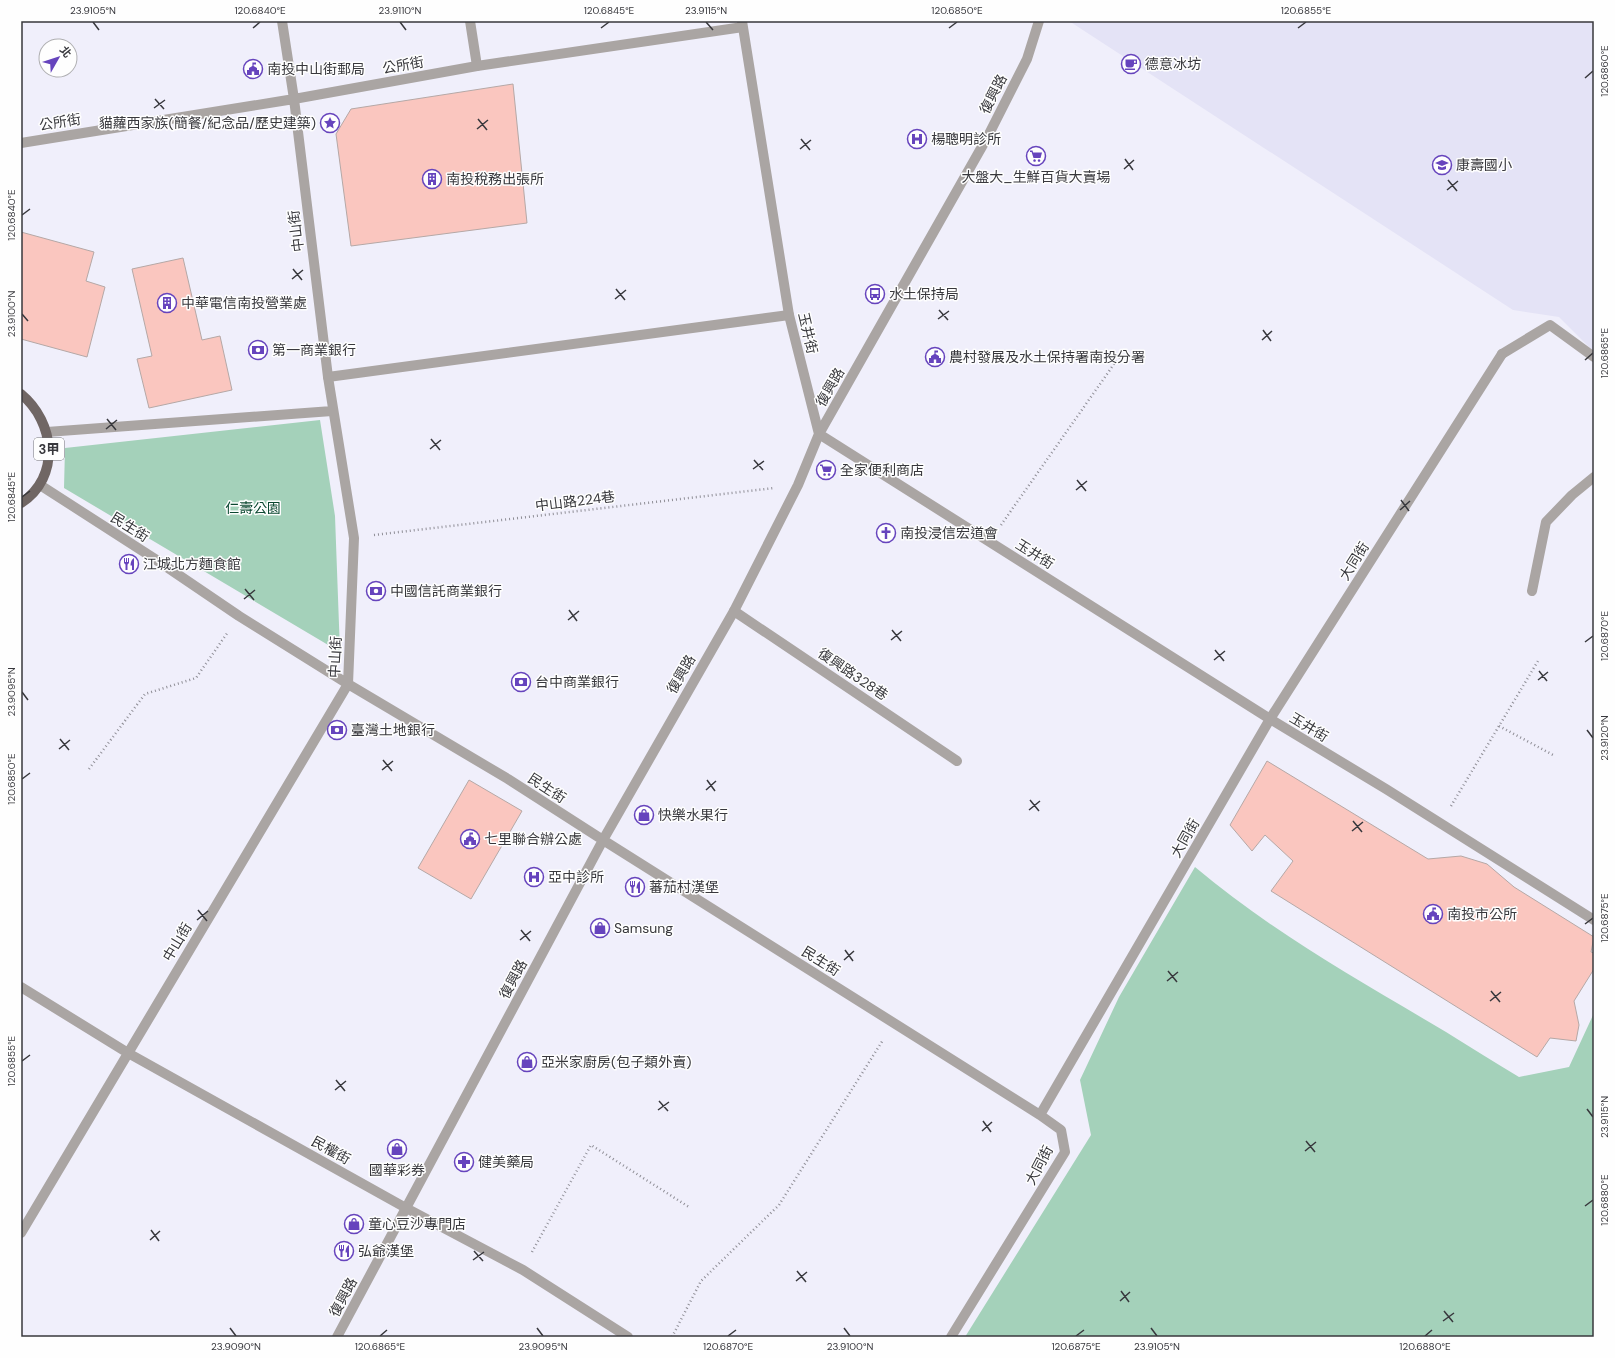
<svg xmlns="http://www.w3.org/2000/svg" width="1615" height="1358" font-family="'DM Sans','Noto Sans TC',sans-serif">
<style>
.built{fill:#e4e3f6}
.green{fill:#a4d1ba}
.building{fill:#fac6bf;stroke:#b5a8a6}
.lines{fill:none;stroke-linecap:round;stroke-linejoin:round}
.path{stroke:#8f8e96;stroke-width:2.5;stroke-dasharray:1 3;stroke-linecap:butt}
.service{stroke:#aaa5a3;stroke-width:10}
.minor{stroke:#aaa5a3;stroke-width:10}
.primary{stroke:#706664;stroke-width:10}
.ticks{fill:none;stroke:#38383d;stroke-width:1.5}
.labels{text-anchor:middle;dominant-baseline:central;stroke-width:3;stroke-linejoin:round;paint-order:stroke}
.shield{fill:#fefefe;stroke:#737377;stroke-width:1}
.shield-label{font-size:13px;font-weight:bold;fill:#38383d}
.poi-label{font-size:14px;fill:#38383d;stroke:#fefefe;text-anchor:start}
.street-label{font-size:14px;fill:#38383d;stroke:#fefefe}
.park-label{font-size:14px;fill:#0b4831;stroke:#fefefe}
.neatline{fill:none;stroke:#38383d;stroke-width:1.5}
.ticks-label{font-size:10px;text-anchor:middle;fill:#38383d}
</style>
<rect width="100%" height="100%" fill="#f0effb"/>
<path class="built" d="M 1069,21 L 1594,21 L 1594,352 L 1559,317 L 1513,310 Z"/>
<path class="green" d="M 320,420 L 335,516 L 340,652 L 64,488 L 65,448 Z
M 1195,867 C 1272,932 1360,981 1446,1032 C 1470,1047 1494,1062 1519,1077 L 1569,1067 L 1594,1013 L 1594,1337 L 965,1337 L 1091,1135 L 1080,1080 L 1119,997 Z"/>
<path class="building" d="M 513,84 L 527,223 L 351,246 L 336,134 L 351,109 Z
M 21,232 L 94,252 L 86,281 L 105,287 L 87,357 L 21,339 Z
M 183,258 L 202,340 L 220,336 L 232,390 L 149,408 L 137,359 L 152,356 L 132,269 Z
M 1267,761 L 1428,859 L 1461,856 L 1487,864 L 1514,887 L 1594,937 L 1591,952 L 1594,953 L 1594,969 L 1574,1001 L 1579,1025 L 1576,1041 L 1550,1038 L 1537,1057 L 1271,891 L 1293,861 L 1265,835 L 1252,851 L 1230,825 Z
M 469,780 L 522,811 L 471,899 L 418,868 Z"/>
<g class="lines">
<path class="path" d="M 1001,525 L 1119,357
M 374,535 L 774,488
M 1499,726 L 1555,756
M 89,769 L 145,694 L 196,678 L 228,632
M 1451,806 L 1538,661
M 532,1252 L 591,1145 L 689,1207
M 672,1337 L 701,1281 L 779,1205 L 883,1040"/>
<path class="service" d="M 470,21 L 477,66
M 1502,354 L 1550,325 L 1594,357
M 328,377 L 789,315
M 1532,591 L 1546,522 L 1572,495 L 1594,477
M 734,611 L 957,761"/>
<path class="minor" d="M 742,21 L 789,315 L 819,434 L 1270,719 L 1386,789 L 1594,920
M 21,143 L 294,99 L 477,66 L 743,27
M 47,432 L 332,411
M 40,485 L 155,559 L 239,616 L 348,684 L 508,779 L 603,840 L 1040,1115
M 21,987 L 128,1053 L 406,1208 L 523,1270 L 628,1337
M 21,1233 L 348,684 L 354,538 L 328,377 L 294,99 L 282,21
M 337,1337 L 603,840 L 734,611 L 798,485 L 819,434 L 988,136 L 1027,59 L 1039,21
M 951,1337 L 1065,1152 L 1061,1130 L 1040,1115 L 1270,719 L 1502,354"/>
<path class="primary" d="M 21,394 C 55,422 61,477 21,503"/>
</g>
<path class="ticks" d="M 93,22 L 99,30M 400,22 L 406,30M 706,22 L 713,30M 253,28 L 260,22M 601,28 L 609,22M 949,28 L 957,22M 1298,28 L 1306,22M 1585,78 L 1593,71M 155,99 L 164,109M 154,108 L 165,100M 478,119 L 487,130M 477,129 L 488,120M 801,139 L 810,150M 800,149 L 811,140M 1125,159 L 1133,170M 1124,169 L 1134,160M 1448,180 L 1457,191M 1447,190 L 1458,181M 22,215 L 30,209M 293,269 L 302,280M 292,279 L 303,270M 616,289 L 625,300M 615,299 L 626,290M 939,310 L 948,320M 22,314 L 28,321M 938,319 L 949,311M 1263,330 L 1271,341M 1262,340 L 1272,331M 1585,360 L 1593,353M 107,419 L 116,430M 106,429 L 117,420M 431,439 L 440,450M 430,449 L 441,440M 754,460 L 763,470M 753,469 L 764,461M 1077,480 L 1086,491M 1076,490 L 1087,481M 22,497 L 30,491M 1401,500 L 1409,511M 1400,510 L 1410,501M 245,589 L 254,600M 244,599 L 255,590M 569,610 L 577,621M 568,620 L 579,611M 892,630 L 901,641M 891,640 L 902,631M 1585,642 L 1593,636M 1215,650 L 1224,661M 1214,660 L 1225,651M 1539,671 L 1547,681M 1538,680 L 1548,672M 22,692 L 28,700M 1587,730 L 1593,738M 60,739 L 69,750M 59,749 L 70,740M 383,760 L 392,771M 382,770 L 393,761M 22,779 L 30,773M 707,780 L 715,791M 706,790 L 716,781M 1030,800 L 1039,811M 1029,810 L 1040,801M 1353,821 L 1362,832M 1352,831 L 1363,822M 198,910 L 207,921M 197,920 L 208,911M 1585,924 L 1593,918M 521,930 L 530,941M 520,940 L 531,931M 845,950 L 853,961M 844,960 L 854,951M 1168,971 L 1177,982M 1167,981 L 1178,972M 1491,991 L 1500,1002M 1490,1001 L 1501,992M 22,1061 L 30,1055M 336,1080 L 345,1091M 335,1090 L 346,1081M 659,1101 L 668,1111M 1587,1109 L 1593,1117M 658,1110 L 669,1102M 983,1121 L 991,1132M 982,1131 L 992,1122M 1306,1141 L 1315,1152M 1305,1151 L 1316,1142M 1585,1206 L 1593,1200M 151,1230 L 159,1241M 150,1240 L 160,1231M 474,1251 L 483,1261M 473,1260 L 484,1252M 797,1271 L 806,1282M 796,1281 L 807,1272M 1121,1291 L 1129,1302M 1120,1301 L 1130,1292M 1444,1311 L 1453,1322M 1443,1321 L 1454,1313M 230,1328 L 236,1336M 537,1328 L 543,1336M 844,1328 L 850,1336M 1151,1328 L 1157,1336M 380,1336 L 387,1330M 728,1336 L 736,1330M 1076,1336 L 1084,1330M 1425,1336 L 1432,1330"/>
<defs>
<symbol id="cafe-ring" viewBox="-11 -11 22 22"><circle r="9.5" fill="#fefefe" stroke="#6644bd" stroke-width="1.5"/><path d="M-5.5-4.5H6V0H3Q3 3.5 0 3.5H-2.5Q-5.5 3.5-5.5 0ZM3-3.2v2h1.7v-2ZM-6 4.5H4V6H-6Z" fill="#6644bd"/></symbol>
<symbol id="civic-ring" viewBox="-11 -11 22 22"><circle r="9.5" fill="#fefefe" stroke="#6644bd" stroke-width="1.5"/><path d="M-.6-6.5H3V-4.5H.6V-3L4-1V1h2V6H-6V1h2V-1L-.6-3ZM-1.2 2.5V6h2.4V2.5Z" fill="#6644bd"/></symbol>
<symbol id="sight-ring" viewBox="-11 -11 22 22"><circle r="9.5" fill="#fefefe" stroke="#6644bd" stroke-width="1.5"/><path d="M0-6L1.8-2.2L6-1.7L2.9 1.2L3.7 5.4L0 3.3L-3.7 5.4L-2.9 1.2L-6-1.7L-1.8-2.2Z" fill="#6644bd"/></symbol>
<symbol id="hospital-ring" viewBox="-11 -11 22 22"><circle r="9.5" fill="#fefefe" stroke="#6644bd" stroke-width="1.5"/><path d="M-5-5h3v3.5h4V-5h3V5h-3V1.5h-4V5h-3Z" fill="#6644bd"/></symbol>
<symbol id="supermarket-ring" viewBox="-11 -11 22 22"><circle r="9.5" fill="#fefefe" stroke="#6644bd" stroke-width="1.5"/><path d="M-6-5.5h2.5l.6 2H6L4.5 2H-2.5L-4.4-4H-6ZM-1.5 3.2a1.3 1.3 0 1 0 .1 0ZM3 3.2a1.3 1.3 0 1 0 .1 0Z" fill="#6644bd"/></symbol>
<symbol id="school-ring" viewBox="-11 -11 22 22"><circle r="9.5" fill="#fefefe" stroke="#6644bd" stroke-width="1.5"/><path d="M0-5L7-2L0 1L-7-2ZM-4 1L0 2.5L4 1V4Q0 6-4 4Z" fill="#6644bd"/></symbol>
<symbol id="building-ring" viewBox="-11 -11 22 22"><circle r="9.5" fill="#fefefe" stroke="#6644bd" stroke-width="1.5"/><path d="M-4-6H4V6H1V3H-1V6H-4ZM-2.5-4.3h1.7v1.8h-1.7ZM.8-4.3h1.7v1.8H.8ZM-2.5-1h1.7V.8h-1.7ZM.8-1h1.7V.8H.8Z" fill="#6644bd"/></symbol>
<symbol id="bus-ring" viewBox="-11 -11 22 22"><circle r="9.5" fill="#fefefe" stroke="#6644bd" stroke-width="1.5"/><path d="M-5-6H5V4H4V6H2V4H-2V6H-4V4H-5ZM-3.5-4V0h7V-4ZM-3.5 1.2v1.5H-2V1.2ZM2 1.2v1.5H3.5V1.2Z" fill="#6644bd"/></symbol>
<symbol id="bank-ring" viewBox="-11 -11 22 22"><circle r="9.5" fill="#fefefe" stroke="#6644bd" stroke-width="1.5"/><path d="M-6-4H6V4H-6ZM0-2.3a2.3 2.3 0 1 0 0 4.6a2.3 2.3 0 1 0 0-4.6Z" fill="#6644bd"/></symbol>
<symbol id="church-ring" viewBox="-11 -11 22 22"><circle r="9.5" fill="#fefefe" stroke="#6644bd" stroke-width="1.5"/><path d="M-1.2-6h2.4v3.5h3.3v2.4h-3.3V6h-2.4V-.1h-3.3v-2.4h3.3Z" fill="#6644bd"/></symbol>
<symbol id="restaurant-ring" viewBox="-11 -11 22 22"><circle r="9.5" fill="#fefefe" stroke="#6644bd" stroke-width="1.5"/><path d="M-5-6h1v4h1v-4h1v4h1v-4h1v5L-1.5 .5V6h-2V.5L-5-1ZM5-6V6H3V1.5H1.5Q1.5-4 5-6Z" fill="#6644bd"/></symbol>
<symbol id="shop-ring" viewBox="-11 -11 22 22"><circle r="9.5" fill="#fefefe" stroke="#6644bd" stroke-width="1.5"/><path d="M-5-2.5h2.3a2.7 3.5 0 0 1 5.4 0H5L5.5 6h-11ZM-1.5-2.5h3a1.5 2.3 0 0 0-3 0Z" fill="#6644bd"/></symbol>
<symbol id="pharmacy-ring" viewBox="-11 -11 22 22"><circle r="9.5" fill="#fefefe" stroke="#6644bd" stroke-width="1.5"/><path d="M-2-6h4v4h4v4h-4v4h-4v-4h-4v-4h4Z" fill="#6644bd"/></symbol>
</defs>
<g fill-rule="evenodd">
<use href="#cafe-ring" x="1120" y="53" width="22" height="22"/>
<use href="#civic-ring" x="242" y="58" width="22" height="22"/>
<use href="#sight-ring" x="319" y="112" width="22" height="22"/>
<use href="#hospital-ring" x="906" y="128" width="22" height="22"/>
<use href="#supermarket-ring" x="1025" y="145" width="22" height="22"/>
<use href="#school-ring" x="1431" y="154" width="22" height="22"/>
<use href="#building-ring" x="421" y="168" width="22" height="22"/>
<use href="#bus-ring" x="864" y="283" width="22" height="22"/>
<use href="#building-ring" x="156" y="292" width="22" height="22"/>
<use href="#bank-ring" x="247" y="339" width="22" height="22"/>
<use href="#civic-ring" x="924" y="346" width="22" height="22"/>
<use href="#supermarket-ring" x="815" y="459" width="22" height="22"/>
<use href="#church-ring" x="875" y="522" width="22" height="22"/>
<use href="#restaurant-ring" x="118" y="553" width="22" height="22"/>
<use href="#bank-ring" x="365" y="580" width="22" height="22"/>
<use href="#bank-ring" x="510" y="671" width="22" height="22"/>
<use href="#bank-ring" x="326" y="719" width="22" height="22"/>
<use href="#shop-ring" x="633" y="804" width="22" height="22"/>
<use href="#civic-ring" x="459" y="828" width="22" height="22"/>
<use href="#hospital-ring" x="523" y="866" width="22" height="22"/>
<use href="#restaurant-ring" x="624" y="876" width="22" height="22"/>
<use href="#civic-ring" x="1422" y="903" width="22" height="22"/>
<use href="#shop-ring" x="589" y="917" width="22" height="22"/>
<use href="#shop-ring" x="516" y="1051" width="22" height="22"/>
<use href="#shop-ring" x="386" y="1138" width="22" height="22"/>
<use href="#pharmacy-ring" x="453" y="1151" width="22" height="22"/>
<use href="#shop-ring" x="343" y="1213" width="22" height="22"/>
<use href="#restaurant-ring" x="333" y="1240" width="22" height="22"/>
</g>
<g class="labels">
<rect class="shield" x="34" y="438" width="30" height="22" rx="3"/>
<g class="shield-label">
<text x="49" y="449">3甲</text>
</g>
<g class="poi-label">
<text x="1145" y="64">德意冰坊</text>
<text x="267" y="69">南投中山街郵局</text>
<text x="316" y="123" text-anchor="end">貓蘿西家族(簡餐/紀念品/歷史建築)</text>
<text x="931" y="139">楊聰明診所</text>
<text x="1456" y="165">康壽國小</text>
<text x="1036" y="177" text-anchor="middle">大盤大_生鮮百貨大賣場</text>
<text x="446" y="179">南投稅務出張所</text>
<text x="889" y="294">水土保持局</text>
<text x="181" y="303">中華電信南投營業處</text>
<text x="272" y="350">第一商業銀行</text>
<text x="949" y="357">農村發展及水土保持署南投分署</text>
<text x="840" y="470">全家便利商店</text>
<text x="900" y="533">南投浸信宏道會</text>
<text x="143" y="564">江城北方麵食館</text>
<text x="390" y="591">中國信託商業銀行</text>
<text x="535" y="682">台中商業銀行</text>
<text x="351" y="730">臺灣土地銀行</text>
<text x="658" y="815">快樂水果行</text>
<text x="484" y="839">七里聯合辦公處</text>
<text x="548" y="877">亞中診所</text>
<text x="649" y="887">蕃茄村漢堡</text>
<text x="1447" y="914">南投市公所</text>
<text x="614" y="928">Samsung</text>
<text x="541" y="1062">亞米家廚房(包子類外賣)</text>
<text x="478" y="1162">健美藥局</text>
<text x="397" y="1170" text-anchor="middle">國華彩券</text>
<text x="368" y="1224">童心豆沙專門店</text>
<text x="358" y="1251">弘爺漢堡</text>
</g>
<g class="street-label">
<text transform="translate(403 65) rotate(-10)">公所街</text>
<text transform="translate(993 94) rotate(-63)">復興路</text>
<text transform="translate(60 122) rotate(-9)">公所街</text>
<text transform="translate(296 231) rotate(-97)">中山街</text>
<text transform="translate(808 333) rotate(77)">玉井街</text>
<text transform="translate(830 387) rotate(-60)">復興路</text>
<text transform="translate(575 501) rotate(-7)">中山路224巷</text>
<text transform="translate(130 527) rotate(32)">民生街</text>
<text transform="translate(1035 554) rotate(32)">玉井街</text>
<text transform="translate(1354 561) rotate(-58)">大同街</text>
<text transform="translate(335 657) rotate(-87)">中山街</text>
<text transform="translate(681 674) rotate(-60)">復興路</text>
<text transform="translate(853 674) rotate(34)">復興路328巷</text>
<text transform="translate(1309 727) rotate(31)">玉井街</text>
<text transform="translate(547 788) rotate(33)">民生街</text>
<text transform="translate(1185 838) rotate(-60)">大同街</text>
<text transform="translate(177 942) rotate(-59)">中山街</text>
<text transform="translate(821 961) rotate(32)">民生街</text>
<text transform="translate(513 979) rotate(-62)">復興路</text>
<text transform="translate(331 1150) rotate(29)">民權街</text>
<text transform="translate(1039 1165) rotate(-62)">大同街</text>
<text transform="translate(343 1297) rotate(-62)">復興路</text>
</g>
<g class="park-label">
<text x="253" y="508">仁壽公園</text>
</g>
</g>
<rect width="1615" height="1358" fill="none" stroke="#fefefe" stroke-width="44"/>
<g transform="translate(58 58) rotate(51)"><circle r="19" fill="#fefefe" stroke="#afafb1"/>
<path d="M0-3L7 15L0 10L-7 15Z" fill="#6644bd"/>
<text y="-6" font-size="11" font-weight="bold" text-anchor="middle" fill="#38383d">北</text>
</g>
<rect x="22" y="22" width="1571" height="1314" class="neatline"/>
<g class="ticks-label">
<text x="93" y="14">23.9105°N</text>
<text x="260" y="14">120.6840°E</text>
<text x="400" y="14">23.9110°N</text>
<text x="609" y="14">120.6845°E</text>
<text x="706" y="14">23.9115°N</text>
<text x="957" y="14">120.6850°E</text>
<text x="1306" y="14">120.6855°E</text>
<text transform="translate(1604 71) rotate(-90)" y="4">120.6860°E</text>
<text transform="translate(11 215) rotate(-90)" y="4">120.6840°E</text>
<text transform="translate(11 314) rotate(-90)" y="4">23.9100°N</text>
<text transform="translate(1604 353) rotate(-90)" y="4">120.6865°E</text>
<text transform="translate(11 497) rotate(-90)" y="4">120.6845°E</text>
<text transform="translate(1604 636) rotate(-90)" y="4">120.6870°E</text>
<text transform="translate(11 692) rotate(-90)" y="4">23.9095°N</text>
<text transform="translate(1604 738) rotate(-90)" y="4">23.9120°N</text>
<text transform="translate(11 779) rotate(-90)" y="4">120.6850°E</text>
<text transform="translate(1604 918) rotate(-90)" y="4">120.6875°E</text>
<text transform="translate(11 1061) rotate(-90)" y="4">120.6855°E</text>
<text transform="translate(1604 1117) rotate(-90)" y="4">23.9115°N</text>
<text transform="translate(1604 1200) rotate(-90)" y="4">120.6880°E</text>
<text x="236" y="1350">23.9090°N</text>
<text x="380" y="1350">120.6865°E</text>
<text x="543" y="1350">23.9095°N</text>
<text x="728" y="1350">120.6870°E</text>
<text x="850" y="1350">23.9100°N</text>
<text x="1076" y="1350">120.6875°E</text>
<text x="1157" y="1350">23.9105°N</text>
<text x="1425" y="1350">120.6880°E</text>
</g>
</svg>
